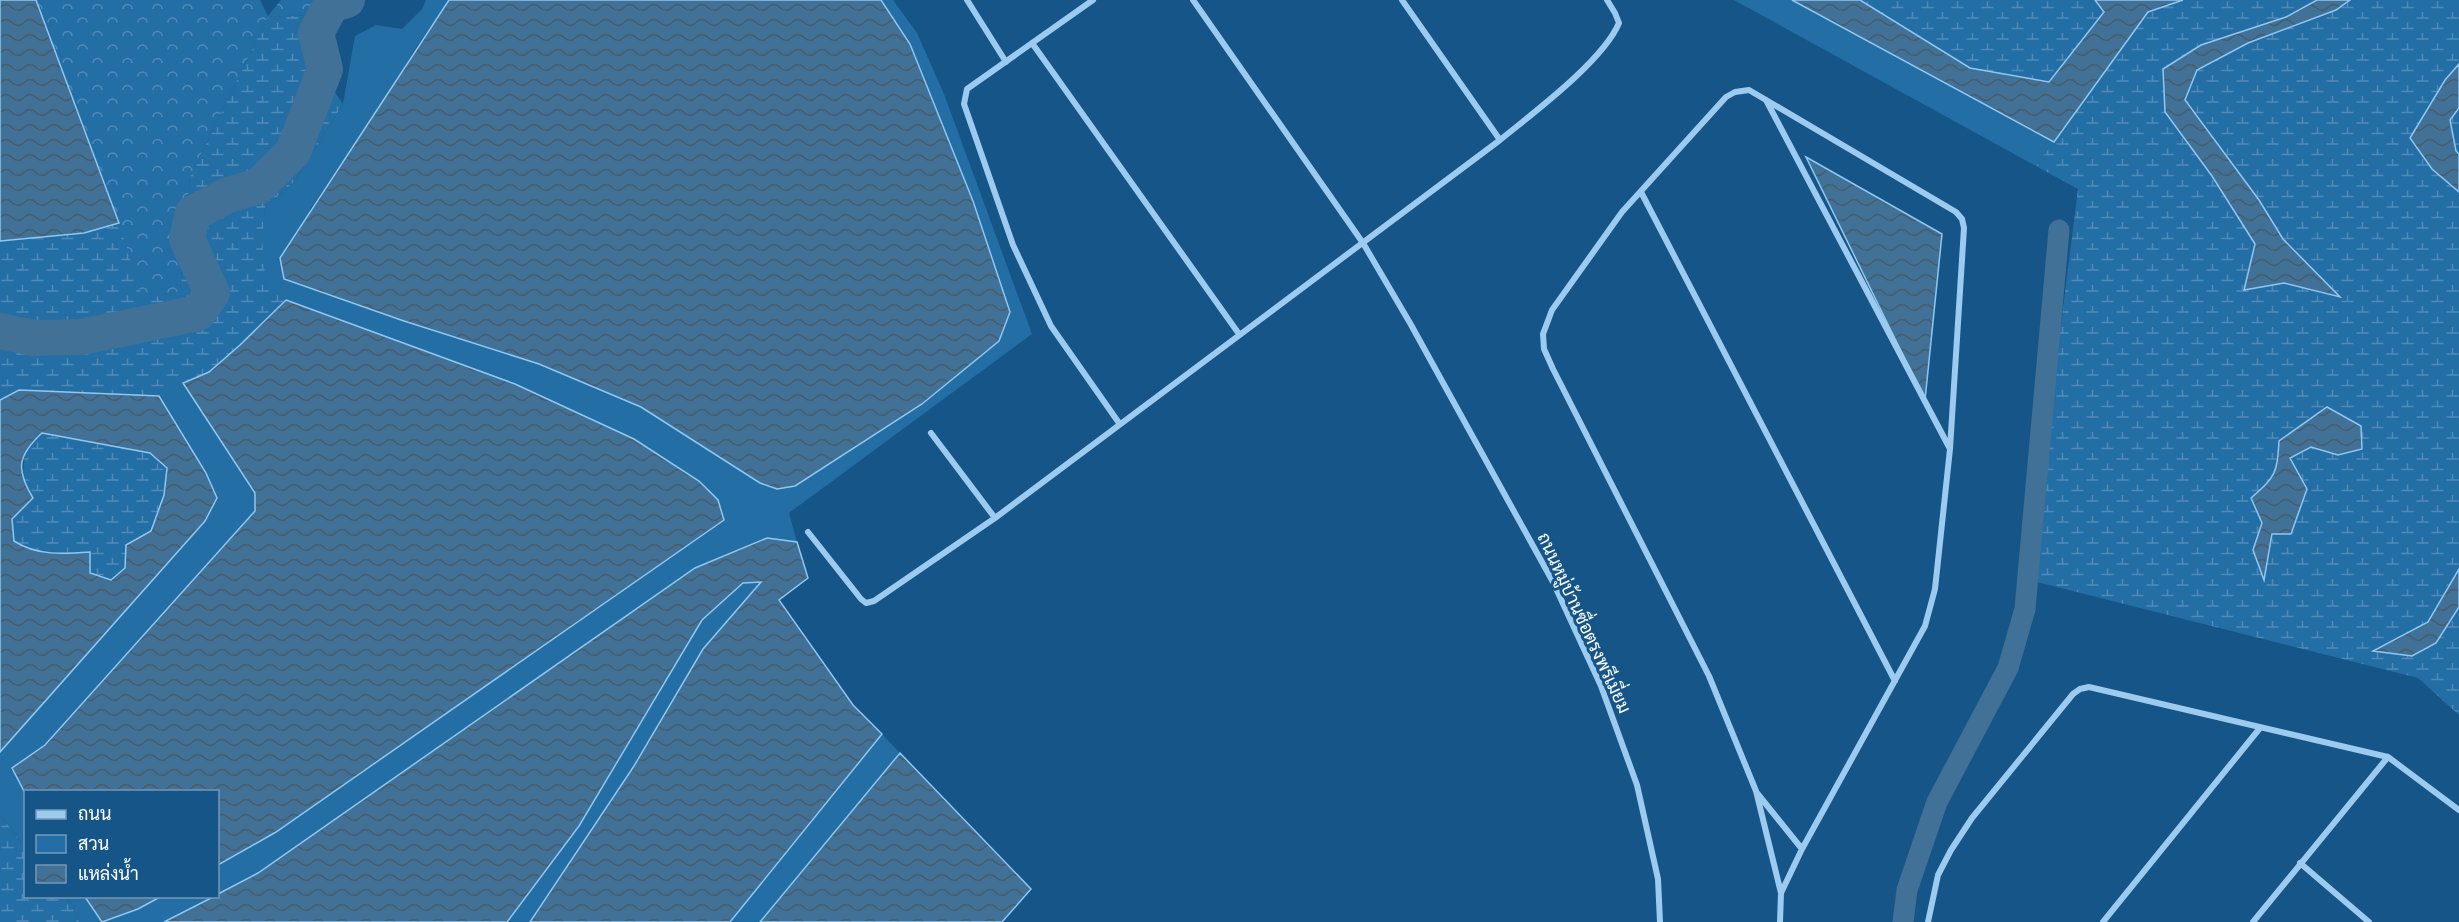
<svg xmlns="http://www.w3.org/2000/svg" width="2459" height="922" font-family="'Fira Sans Condensed',Sarabun,sans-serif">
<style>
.green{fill:#246ea6}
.forest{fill:url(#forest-crowns)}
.wetland{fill:url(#wetland-marsh);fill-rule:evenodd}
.water{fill:url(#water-waves);stroke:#8ec8f2;stroke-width:1.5;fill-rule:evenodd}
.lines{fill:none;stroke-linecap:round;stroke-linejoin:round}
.canal{stroke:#417196;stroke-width:21}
.river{stroke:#417196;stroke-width:36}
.street{stroke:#9ccbef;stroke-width:6}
.labels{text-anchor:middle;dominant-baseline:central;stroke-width:6;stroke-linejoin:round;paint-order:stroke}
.street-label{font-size:18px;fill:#fff;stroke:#155588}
</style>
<defs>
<pattern id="forest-crowns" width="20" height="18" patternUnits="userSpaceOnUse" patternTransform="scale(1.5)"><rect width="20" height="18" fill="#246ea6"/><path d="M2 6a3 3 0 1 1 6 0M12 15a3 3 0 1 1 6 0" fill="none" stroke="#508bb8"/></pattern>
<pattern id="wetland-marsh" width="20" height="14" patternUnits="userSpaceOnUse" patternTransform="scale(1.5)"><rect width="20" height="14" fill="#246ea6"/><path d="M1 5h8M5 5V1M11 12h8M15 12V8" fill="none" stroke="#508bb8"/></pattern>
<pattern id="water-waves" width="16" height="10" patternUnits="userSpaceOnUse" patternTransform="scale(1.5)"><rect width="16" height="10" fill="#417196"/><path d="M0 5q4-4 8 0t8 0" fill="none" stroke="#485b6a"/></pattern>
</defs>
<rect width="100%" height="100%" fill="#155588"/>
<path class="green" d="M 426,0 L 449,0 L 413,52 L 388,95 L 311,208 L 284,278 L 404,321 L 539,364 L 641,407 L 760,483 L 777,489 L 795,486 L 922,404 L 999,341 L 1010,312 L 973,201 L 910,44 L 881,0 L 893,0 L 917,33 L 944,94 L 1032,334 L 789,513 L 797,542 L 767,538 L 258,873 L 218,894 L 218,865 L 276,832 L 724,520 L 515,384 L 286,300 L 266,286 L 261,241 L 265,207 L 295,181 L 343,104 L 355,36 L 376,25 L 402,29 L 422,9 Z
M 1734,0 L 1792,0 L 2054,142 L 2036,166 Z
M 183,383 L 255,493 L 255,511 L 45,745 L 13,768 L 25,793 L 25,847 L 0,815 L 0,752 L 205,521 L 206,473 L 159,396 Z
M 762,582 L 703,649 L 634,766 L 530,922 L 507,922 L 579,826 L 702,620 L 743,583 Z
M 882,734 L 900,753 L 760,922 L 730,922 Z
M 65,897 L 85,897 L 102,922 L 138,909 L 160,897 L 213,897 L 164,922 L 79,922 L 73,906 Z"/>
<path class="forest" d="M 36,0 L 260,0 L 268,16 L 281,0 L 332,0 L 309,15 L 268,17 L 190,177 L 180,291 L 143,301 L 111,199 Z"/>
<path class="wetland" d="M 1860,0 L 2095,0 L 2104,12 L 2049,82 L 1970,68 Z
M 2183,0 L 2317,0 L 2286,17 L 2201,45 L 2164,69 L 2165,112 L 2212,176 L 2255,244 L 2244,290 L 2284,283 L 2338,297 L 2283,239 L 2259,200 L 2184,100 L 2197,70 L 2248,43 L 2336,10 L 2350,0 L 2459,0 L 2459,64 L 2445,80 L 2410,138 L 2432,169 L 2459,192 L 2459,569 L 2428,622 L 2374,651 L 2413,656 L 2436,643 L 2459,607 L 2459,715 L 2418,678 L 2029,580 L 2078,189 L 2036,166 L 2148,12 ZM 2279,441 L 2362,449 L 2338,455 L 2311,447 L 2289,458 L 2264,579 L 2253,550 L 2262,523 L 2251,498 C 2276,476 2277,474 2279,441 Z
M 309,15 L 307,51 L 343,104 L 295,181 L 265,207 L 262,241 L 266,285 L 286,300 L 240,345 L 209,372 L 159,396 L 19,390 L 0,400 L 0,241 L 84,233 L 119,223 L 143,300 L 180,291 L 190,177 L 268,17 Z
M 2459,108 L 2459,154 L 2456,151 L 2450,120 Z
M 42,433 L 150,453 L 167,468 L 164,495 L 151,531 L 126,545 L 125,568 L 110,580 L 89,573 L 90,552 C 64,554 37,556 14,541 L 12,519 L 20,510 L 25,450 Z
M 0,815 L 25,847 L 26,896 L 65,897 L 73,906 L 79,922 L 0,922 Z"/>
<path class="water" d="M 0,0 L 36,0 L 119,223 L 84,233 L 0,241 Z
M 449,0 L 881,0 L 910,44 L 973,201 L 1010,312 L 999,341 L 922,404 L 795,486 L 777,489 L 760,483 L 641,407 L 539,364 L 404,321 L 284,279 L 280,258 Z
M 1792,0 L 1860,0 L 1970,68 L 2049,82 L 2104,12 L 2095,0 L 2183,0 L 2148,12 L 2054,142 Z
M 2317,0 L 2350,0 L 2336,10 L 2248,43 L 2197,70 L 2185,100 L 2259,200 L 2283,239 L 2340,297 L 2284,283 L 2244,290 L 2255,244 L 2212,176 L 2165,112 L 2163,69 L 2201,45 L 2286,17 Z
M 2459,64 L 2459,108 L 2450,120 L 2456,151 L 2459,154 L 2459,192 L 2432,169 L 2410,138 L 2445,80 Z
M 1806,157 L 1942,234 L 1925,400 Z
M 286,300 L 515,384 L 634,439 L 699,481 L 718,500 L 724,520 L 276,832 L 218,865 L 218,792 L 25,793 L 12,768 L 45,745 L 255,511 L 255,493 L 183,383 L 209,372 L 240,345 Z
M 19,390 L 159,396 L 206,473 L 217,498 L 205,521 L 0,752 L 0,400 ZM 42,433 L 150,453 L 167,468 L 164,495 L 151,531 L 126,545 L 125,568 L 111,580 L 90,573 L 90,552 C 64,554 37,556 14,541 L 12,519 L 33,498 C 16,470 17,456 42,433 Z
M 2327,407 L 2361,426 L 2362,449 L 2338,455 L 2311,447 L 2290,458 L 2307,489 L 2291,534 L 2272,534 L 2264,580 L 2253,550 L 2262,523 L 2251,498 C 2276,476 2277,474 2279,441 Z
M 767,538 L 797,542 L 808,578 L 779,600 L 853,705 L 882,734 L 730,922 L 530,922 L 634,766 L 703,649 L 761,582 L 743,583 L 702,620 L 579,826 L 507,922 L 164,922 L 213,897 L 218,896 L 218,894 L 258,873 L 695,568 Z
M 2459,569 L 2459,607 L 2436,643 L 2412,656 L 2373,651 L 2428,622 Z
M 900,753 L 1031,889 L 1002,922 L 760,922 Z
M 85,897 L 160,897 L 138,909 L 102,922 Z"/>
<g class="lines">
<path class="canal" d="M 1903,922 L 1907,890 L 1937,802 L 2008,668 L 2025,609 L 2059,230"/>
<path class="river" d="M 0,331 L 34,338 L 81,337 L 198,313 L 212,293 L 187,239 L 193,213 L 228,195 L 259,186 L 293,152 L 325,69 L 316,33 L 331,5 L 347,0"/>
<path class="street" d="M 967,0 L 1006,62
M 1093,0 L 967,89 L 964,104 L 1013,245 L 1051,326 L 1119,423
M 1193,0 L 1363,243 L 1410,323 L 1553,582 L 1601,686 L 1637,785 L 1658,879 L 1660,922
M 1402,0 L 1500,140
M 1032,43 L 1239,334
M 1766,100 L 1949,447
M 1641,192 L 1895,681
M 931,433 L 995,518
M 808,532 L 861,599 L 866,603 L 874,601 L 995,518 L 1500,140 C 1533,113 1603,61 1619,23 L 1615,13 L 1607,0
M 1757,793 L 1802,849
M 2300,863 L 2369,922
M 1780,922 L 1781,893 L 1756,791 L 1709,676 L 1553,369 L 1544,349 L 1543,334 L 1552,310 L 1622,212 L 1726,97 L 1735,92 L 1749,90 L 1956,212 L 1962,219 L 1964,228 L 1950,449 L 1935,589 L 1925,626 L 1802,849 L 1781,893
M 1928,922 L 1938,875 L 1951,850 L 1972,818 L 2073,694 L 2080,689 L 2089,687 L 2388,757 L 2459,810
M 2103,922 L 2260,728
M 2253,922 L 2388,757"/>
</g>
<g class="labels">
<g class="street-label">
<text transform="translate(1584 623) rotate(65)">ถนนหมู่บ้านซื่อตรงพรีเมี่ยม</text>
</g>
</g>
<rect x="24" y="790" width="195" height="108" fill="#155588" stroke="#7399b8" stroke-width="1.5"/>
<rect x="36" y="810" width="30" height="9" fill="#9ccbef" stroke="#7399b8" stroke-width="1.5"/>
<text x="78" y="820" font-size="18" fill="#ffffff">ถนน</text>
<rect x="36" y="835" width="30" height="18" fill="#246ea6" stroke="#7399b8" stroke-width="1.5"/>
<text x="78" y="850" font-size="18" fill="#ffffff">สวน</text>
<rect x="36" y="865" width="30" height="18" fill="url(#water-waves)" stroke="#7399b8" stroke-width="1.5"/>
<text x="78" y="880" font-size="18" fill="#ffffff">แหล่งน้ำ</text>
</svg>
